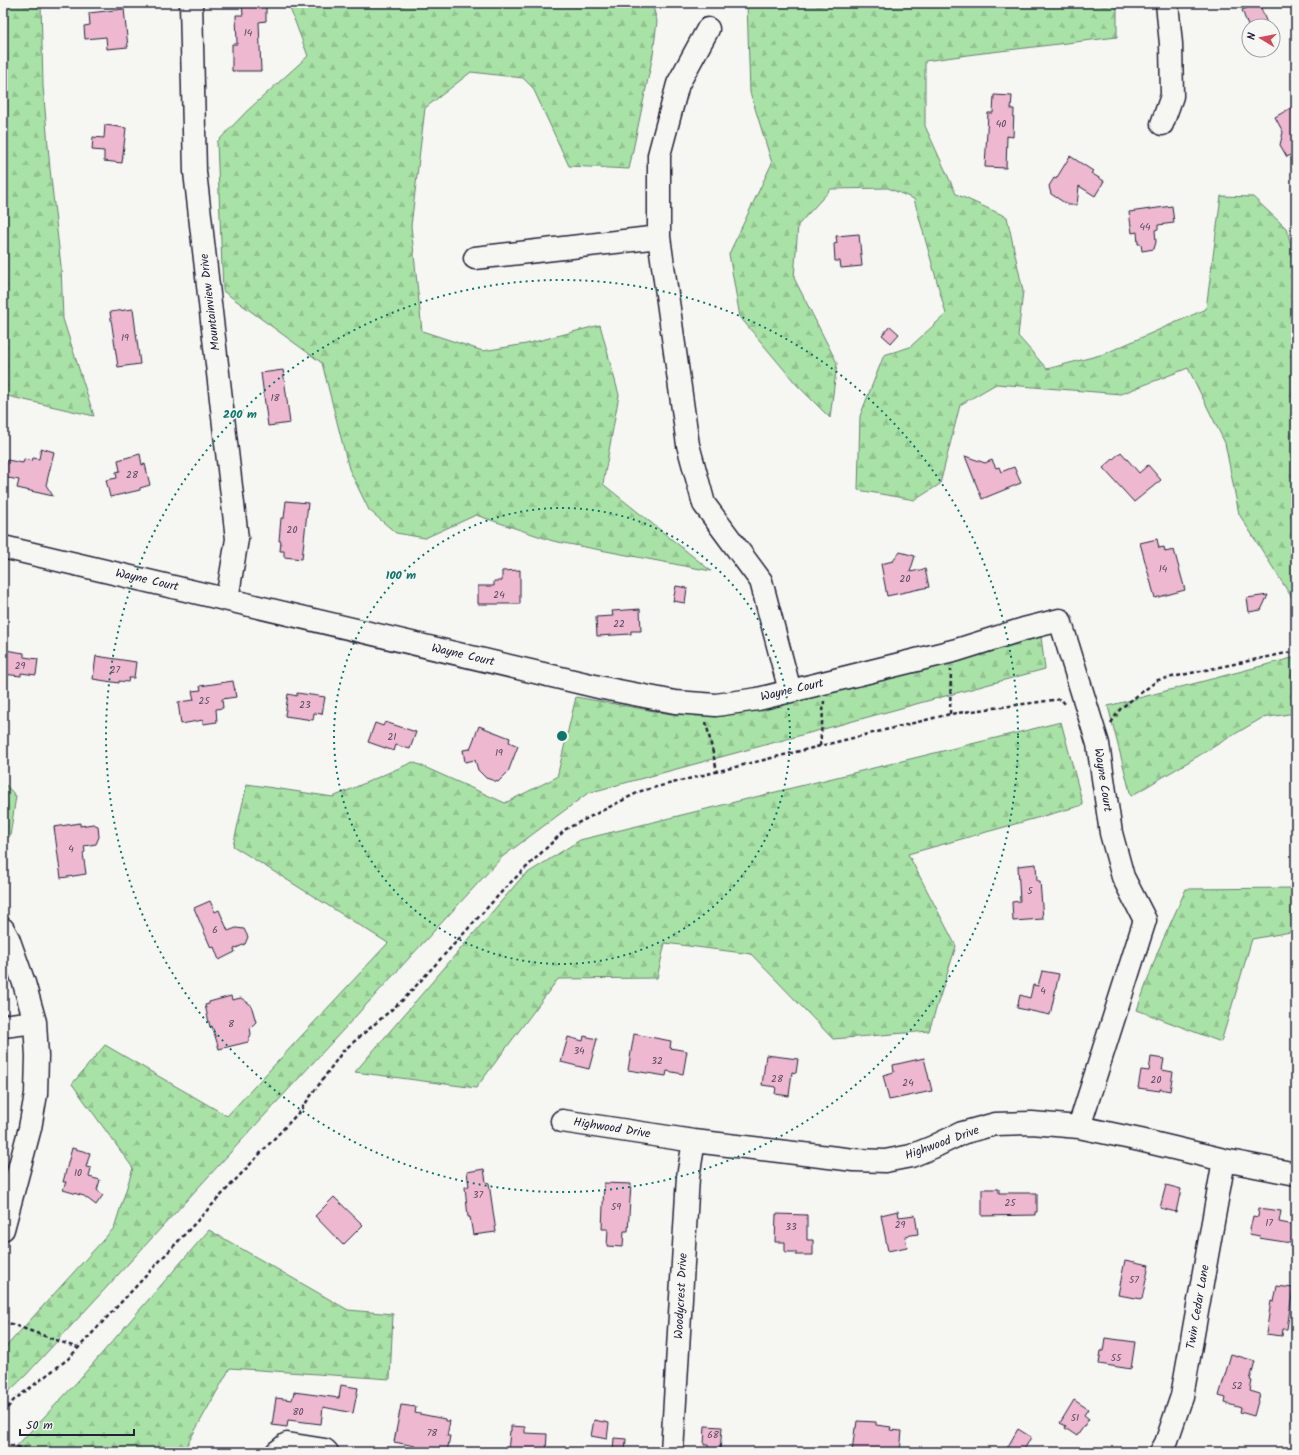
<svg xmlns="http://www.w3.org/2000/svg" width="1299" height="1455" font-family="Kalam,sans-serif">
<style>
.forest{fill:url(#forest-firs);stroke:#668270}
.building{fill:#eeb8d1;stroke:#22223b}
.lines{fill:none;stroke-linecap:round;stroke-linejoin:round}
.minor-casing{stroke:#22223b;stroke-width:25}
.path{stroke:#22223b;stroke-width:2.5;stroke-dasharray:4 3;stroke-linecap:butt}
.minor{stroke:#f6f6f2;stroke-width:22}
.ring{fill:none;stroke:#0f766e;stroke-width:2;stroke-dasharray:2 4}
.labels{text-anchor:middle;dominant-baseline:central;stroke-width:3.5;stroke-linejoin:round;paint-order:stroke}
.number-label{font-size:10px;fill:#554860}
.street-label{font-size:12px;fill:#22223b;stroke:#f6f6f2}
.centre{fill:#0f766e;stroke:#f6f6f2;stroke-width:2}
.ring-label{font-size:12px;text-anchor:middle;font-weight:bold;fill:#0f766e;stroke:#f6f6f2;stroke-width:3.5;stroke-linejoin:round;paint-order:stroke}
</style>
<defs>
<pattern id="forest-firs" width="22" height="20" patternUnits="userSpaceOnUse"><rect width="22" height="20" fill="#a9e2a6"/><path d="M5 1l3.5 6h-7zM16 11l3.5 6h-7z" fill="#91c290"/></pattern>
</defs>
<rect width="100%" height="100%" fill="#f6f6f2"/>
<filter id="ink" filterUnits="userSpaceOnUse"><feTurbulence type="fractalNoise" baseFrequency=".025" numOctaves="2"/><feDisplacementMap in="SourceGraphic" scale="8" xChannelSelector="R" yChannelSelector="G"/><feConvolveMatrix kernelMatrix="1 2 1 2 8 2 1 2 1" color-interpolation-filters="sRGB"/></filter>
<g filter="url(#ink)">
<path class="forest" d="M 3,3 L 41,3 L 43,86 L 50,169 L 61,266 L 63,319 L 94,416 L 3,395 L 3,72 L 4,67 L 3,63 Z
M 288,3 L 652,3 L 657,21 L 653,55 L 629,169 L 569,166 L 533,88 L 523,78 L 471,72 L 425,108 L 411,226 L 422,331 L 483,351 L 526,344 L 600,325 L 619,395 L 603,484 L 711,571 L 553,541 L 476,515 L 425,538 L 396,533 L 369,510 L 349,469 L 322,363 L 223,291 L 217,142 L 247,111 L 308,56 Z
M 747,3 L 1117,3 L 1117,37 L 975,54 L 925,61 L 925,126 L 956,194 L 1007,217 L 1023,291 L 1018,336 L 1047,369 L 1104,354 L 1206,309 L 1221,196 L 1253,197 L 1286,228 L 1296,260 L 1296,601 L 1294,601 L 1239,514 L 1225,443 L 1188,368 L 1121,394 L 996,384 L 960,405 L 940,484 L 915,500 L 858,490 L 860,416 L 884,355 L 910,347 L 946,314 L 914,199 L 888,188 L 831,189 L 798,225 L 794,278 L 837,363 L 830,418 L 797,385 L 740,317 L 729,254 L 772,163 L 750,92 Z
M 1041,637 L 1045,669 L 588,793 L 502,857 L 26,1375 L 3,1397 L 3,1350 L 114,1228 L 133,1168 L 72,1084 L 105,1045 L 227,1116 L 388,943 L 233,846 L 247,784 L 333,797 L 413,762 L 505,803 L 557,777 L 576,697 L 671,714 L 731,713 Z
M 1296,657 L 1296,713 L 1262,718 L 1131,796 L 1108,706 Z
M 1061,722 L 1083,805 L 908,854 L 956,946 L 929,1031 L 833,1039 L 751,954 L 665,943 L 657,978 L 558,979 L 476,1088 L 355,1072 L 523,876 L 580,840 Z
M 3,782 L 16,796 L 10,836 L 3,841 Z
M 1296,888 L 1296,931 L 1252,939 L 1221,1042 L 1137,1010 L 1158,951 L 1186,889 Z
M 209,1230 L 348,1310 L 393,1314 L 390,1379 L 230,1368 L 183,1452 L 11,1452 L 77,1382 Z"/>
<path class="building" d="M 242,3 L 266,3 L 266,21 L 259,22 L 261,71 L 232,71 L 232,44 L 237,44 L 236,15 L 243,15 Z
M 1259,3 L 1268,26 L 1248,26 L 1242,10 Z
M 124,9 L 128,47 L 107,49 L 106,37 L 85,39 L 84,26 L 90,25 L 89,13 Z
M 994,95 L 1012,96 L 1011,109 L 1014,109 L 1013,137 L 1007,136 L 1006,168 L 985,167 L 988,113 L 993,113 Z
M 1296,105 L 1296,152 L 1287,157 L 1280,145 L 1283,132 L 1275,117 Z
M 105,125 L 126,128 L 122,163 L 104,161 L 104,151 L 92,150 L 93,137 L 104,138 Z
M 1070,156 L 1093,171 L 1091,173 L 1104,181 L 1095,196 L 1079,186 L 1077,205 L 1068,205 L 1051,194 L 1049,186 L 1054,178 L 1056,179 Z
M 1172,206 L 1174,223 L 1158,225 L 1158,229 L 1155,230 L 1156,242 L 1154,249 L 1142,251 L 1141,244 L 1138,244 L 1137,232 L 1132,233 L 1129,212 Z
M 859,234 L 862,266 L 841,268 L 840,261 L 835,261 L 834,244 L 837,243 L 836,236 Z
M 133,309 L 140,364 L 118,367 L 110,312 Z
M 890,326 L 899,334 L 891,343 L 882,335 Z
M 283,370 L 290,423 L 268,426 L 261,373 Z
M 41,448 L 54,452 L 46,485 L 53,496 L 17,488 L 19,480 L 3,477 L 7,460 L 23,463 L 24,459 L 32,461 L 33,458 L 39,459 Z
M 1121,452 L 1139,473 L 1148,465 L 1161,480 L 1134,502 L 1103,468 Z
M 140,454 L 142,465 L 145,464 L 150,485 L 140,488 L 140,490 L 110,497 L 106,480 L 117,478 L 116,472 L 120,471 L 118,460 Z
M 965,456 L 985,463 L 992,460 L 996,468 L 999,467 L 1001,472 L 1014,467 L 1021,483 L 982,499 Z
M 286,501 L 308,503 L 302,559 L 284,557 L 284,551 L 280,551 L 281,541 L 279,541 L 281,518 L 284,518 Z
M 1157,539 L 1159,548 L 1164,547 L 1165,552 L 1174,550 L 1185,590 L 1155,598 L 1140,543 Z
M 900,552 L 915,556 L 910,572 L 925,569 L 929,587 L 887,596 L 881,564 L 893,561 Z
M 520,570 L 520,604 L 478,604 L 478,586 L 494,586 L 494,581 L 502,581 L 502,571 Z
M 676,586 L 687,588 L 685,603 L 673,601 Z
M 1268,595 L 1261,610 L 1249,612 L 1247,598 Z
M 640,609 L 641,631 L 631,631 L 631,634 L 597,636 L 596,617 L 613,616 L 612,611 Z
M 5,650 L 24,653 L 24,657 L 38,659 L 36,675 L 21,673 L 21,676 L 3,674 L 3,651 L 5,651 Z
M 96,656 L 136,662 L 134,678 L 129,678 L 128,682 L 119,681 L 119,683 L 93,679 Z
M 233,681 L 236,697 L 222,699 L 223,708 L 216,709 L 217,722 L 203,724 L 203,720 L 181,724 L 178,702 L 194,700 L 192,691 L 201,690 L 200,686 Z
M 297,693 L 325,697 L 322,714 L 314,713 L 313,720 L 285,716 L 288,694 L 297,696 Z
M 385,722 L 416,732 L 410,749 L 396,745 L 394,751 L 368,742 L 375,723 L 383,726 Z
M 479,726 L 510,738 L 509,742 L 518,746 L 508,772 L 498,782 L 486,778 L 478,770 L 475,760 L 465,762 L 463,750 L 470,749 Z
M 80,823 L 80,826 L 93,824 L 98,826 L 99,837 L 96,844 L 84,846 L 85,852 L 83,853 L 86,874 L 61,878 L 54,827 Z
M 1036,864 L 1037,881 L 1040,881 L 1043,919 L 1013,921 L 1012,902 L 1020,901 L 1018,866 Z
M 210,901 L 215,912 L 219,910 L 228,931 L 236,928 L 244,929 L 248,937 L 245,944 L 234,949 L 235,952 L 219,960 L 214,947 L 211,948 L 194,908 Z
M 1042,971 L 1059,974 L 1050,1015 L 1017,1008 L 1020,995 L 1030,998 L 1033,985 L 1038,986 Z
M 231,996 L 232,1000 L 241,998 L 251,1005 L 256,1022 L 250,1028 L 251,1034 L 248,1042 L 219,1049 L 212,1026 L 210,1027 L 205,1005 L 209,1004 L 209,1002 Z
M 634,1034 L 671,1041 L 670,1048 L 687,1051 L 683,1074 L 667,1071 L 666,1076 L 628,1070 Z
M 584,1036 L 597,1039 L 589,1069 L 561,1062 L 568,1037 L 583,1041 Z
M 766,1055 L 798,1059 L 796,1073 L 792,1072 L 789,1096 L 775,1094 L 776,1087 L 762,1085 Z
M 1151,1057 L 1164,1059 L 1162,1070 L 1173,1072 L 1170,1091 L 1160,1089 L 1160,1091 L 1138,1088 L 1141,1070 L 1149,1071 Z
M 924,1058 L 932,1091 L 889,1100 L 883,1075 L 894,1072 L 893,1065 Z
M 72,1148 L 90,1153 L 86,1167 L 91,1168 L 89,1177 L 100,1180 L 97,1190 L 103,1195 L 96,1205 L 84,1196 L 63,1190 L 66,1182 L 63,1182 Z
M 484,1169 L 486,1182 L 489,1183 L 496,1232 L 473,1235 L 470,1217 L 468,1217 L 465,1187 L 469,1186 L 467,1172 Z
M 604,1183 L 631,1184 L 628,1231 L 624,1231 L 623,1247 L 607,1246 L 608,1229 L 602,1229 Z
M 1166,1185 L 1181,1189 L 1176,1212 L 1160,1208 Z
M 982,1189 L 999,1189 L 999,1193 L 1037,1193 L 1037,1212 L 1035,1212 L 1035,1215 L 982,1216 Z
M 334,1197 L 363,1225 L 343,1245 L 315,1216 Z
M 1259,1208 L 1281,1211 L 1279,1222 L 1294,1225 L 1291,1243 L 1259,1238 L 1260,1236 L 1249,1234 L 1253,1216 L 1258,1217 Z
M 898,1211 L 899,1217 L 915,1215 L 918,1234 L 905,1236 L 907,1247 L 888,1251 L 881,1215 Z
M 776,1214 L 807,1215 L 807,1240 L 813,1240 L 813,1255 L 796,1255 L 796,1252 L 785,1252 L 785,1242 L 775,1242 Z
M 1125,1260 L 1149,1265 L 1142,1299 L 1118,1295 Z
M 1277,1286 L 1293,1288 L 1287,1329 L 1283,1329 L 1282,1336 L 1266,1334 L 1271,1301 L 1274,1302 Z
M 1105,1338 L 1135,1342 L 1131,1369 L 1099,1364 L 1101,1351 L 1103,1351 Z
M 1231,1354 L 1255,1361 L 1250,1380 L 1252,1381 L 1250,1391 L 1260,1394 L 1254,1416 L 1240,1412 L 1241,1408 L 1225,1403 L 1226,1398 L 1219,1396 Z
M 341,1385 L 358,1388 L 353,1413 L 323,1407 L 321,1424 L 288,1420 L 287,1427 L 272,1425 L 276,1398 L 292,1400 L 294,1392 L 339,1398 Z
M 1074,1400 L 1088,1409 L 1084,1415 L 1089,1419 L 1077,1436 L 1065,1428 L 1066,1426 L 1060,1423 Z
M 401,1405 L 416,1407 L 415,1413 L 445,1419 L 445,1421 L 450,1421 L 447,1436 L 450,1436 L 447,1452 L 426,1452 L 414,1450 L 415,1446 L 394,1442 Z
M 594,1420 L 609,1423 L 607,1439 L 591,1436 Z
M 857,1421 L 876,1422 L 876,1425 L 891,1427 L 890,1430 L 902,1431 L 900,1452 L 852,1452 L 855,1428 L 856,1428 Z
M 511,1426 L 525,1427 L 525,1433 L 547,1434 L 546,1452 L 508,1452 L 510,1431 L 511,1431 Z
M 705,1426 L 722,1427 L 720,1452 L 708,1452 L 708,1445 L 704,1445 Z
M 1018,1429 L 1031,1437 L 1023,1452 L 1013,1452 L 1007,1448 Z
M 614,1438 L 626,1439 L 625,1452 L 613,1452 Z"/>
<g class="lines">
<defs>
<path id="minor" d="M 191,3 L 195,172 L 237,539 L 227,599
M 708,29 L 678,84 L 659,155 L 659,237 L 688,445 L 704,504 L 761,581 L 790,691
M 1162,124 L 1172,96 L 1171,44 L 1167,3
M 475,258 L 659,237
M 3,547 L 603,688 L 675,702 L 716,705 L 758,699 L 957,650 L 1024,629 L 1060,620 L 1098,744 L 1111,833 L 1123,877 L 1145,920 L 1079,1127
M 3,929 L 8,938 L 24,983 L 35,1022 L 37,1056 L 36,1094 L 30,1128 L 3,1229
M 3,1026 L 35,1022
M 562,1121 L 694,1141 L 854,1160 L 885,1161 L 911,1156 L 933,1147 L 962,1133 L 995,1124 L 1032,1123 L 1079,1127 L 1140,1140 L 1224,1160 L 1296,1174
M 277,1452 L 287,1444 L 325,1450 L 327,1452
M 672,1452 L 688,1177 L 694,1141
M 1161,1452 L 1166,1443 L 1182,1396 L 1224,1160"/>
</defs>
<use href="#minor" class="minor-casing"/>
<path class="path" d="M 950,714 L 951,669
M 706,722 L 717,771
M 1111,723 L 1121,708 L 1158,680 L 1296,651
M 820,746 L 824,701
M 3,1321 L 78,1348
M 3,1413 L 14,1400 L 68,1359 L 300,1111 L 343,1051 L 404,999 L 507,886 L 566,829 L 641,791 L 727,769 L 950,714 L 1061,699 L 1065,704
M 3,1446 L 10,1445 L 37,1452"/>
<use href="#minor" class="minor"/>
</g>
</g>
<g class="ring">
<circle cx="562" cy="736" r="228"/>
<circle cx="562" cy="736" r="456"/>
</g>
<g class="labels">
<g class="number-label">
<text x="248" y="33">14</text>
<text x="1001" y="124">40</text>
<text x="1145" y="227">44</text>
<text x="125" y="338">19</text>
<text x="275" y="398">18</text>
<text x="132" y="475">28</text>
<text x="292" y="530">20</text>
<text x="1163" y="569">14</text>
<text x="905" y="579">20</text>
<text x="499" y="595">24</text>
<text x="619" y="624">22</text>
<text x="20" y="666">29</text>
<text x="115" y="670">27</text>
<text x="204" y="701">25</text>
<text x="305" y="705">23</text>
<text x="392" y="737">21</text>
<text x="499" y="753">19</text>
<text x="71" y="849">4</text>
<text x="1030" y="891">5</text>
<text x="215" y="930">6</text>
<text x="1043" y="991">4</text>
<text x="231" y="1024">8</text>
<text x="579" y="1051">34</text>
<text x="657" y="1061">32</text>
<text x="777" y="1079">28</text>
<text x="1156" y="1080">20</text>
<text x="908" y="1083">24</text>
<text x="78" y="1173">10</text>
<text x="478" y="1195">37</text>
<text x="1010" y="1203">25</text>
<text x="616" y="1207">59</text>
<text x="1269" y="1223">17</text>
<text x="900" y="1225">29</text>
<text x="791" y="1227">33</text>
<text x="1134" y="1280">57</text>
<text x="1116" y="1358">55</text>
<text x="1237" y="1386">52</text>
<text x="298" y="1412">80</text>
<text x="1075" y="1418">51</text>
<text x="432" y="1433">78</text>
<text x="713" y="1435">68</text>
</g>
<g class="street-label">
<text transform="translate(210 302) rotate(-97)">Mountainview Drive</text>
<text transform="translate(147 580) rotate(13)">Wayne Court</text>
<text transform="translate(463 655) rotate(13)">Wayne Court</text>
<text transform="translate(792 690) rotate(-13)">Wayne Court</text>
<text transform="translate(1103 780) rotate(81)">Wayne Court</text>
<text transform="translate(612 1128) rotate(9)">Highwood Drive</text>
<text transform="translate(942 1143) rotate(-20)">Highwood Drive</text>
<text transform="translate(681 1296) rotate(-87)">Woodycrest Drive</text>
<text transform="translate(1198 1307) rotate(-80)">Twin Cedar Lane</text>
</g>
</g>
<circle cx="562" cy="736" r="6" class="centre"/>
<g class="ring-label">
<text x="240" y="418">200 m</text>
<text x="401" y="579">100 m</text>
</g>
<rect width="1299" height="1455" fill="none" stroke="#f6f6f2" stroke-width="16"/>
<rect x="8" y="8" width="1283" height="1439" fill="none" stroke="#22223b" stroke-width="1.5" filter="url(#ink)"/>
<g transform="translate(1261 38) rotate(280)"><circle r="19" fill="#f6f6f2" stroke="#a1a1a9"/>
<path d="M0-3L7 15L0 10L-7 15Z" fill="#d1495b"/>
<text y="-6" font-size="11" font-weight="bold" text-anchor="middle" fill="#22223b">N</text>
</g>
<path d="M20 1429v6h114v-6" fill="none" stroke="#22223b" stroke-width="2"/>
<text x="26" y="1429" font-size="12" fill="#22223b" stroke="#f6f6f2" stroke-width="3" paint-order="stroke">50 m</text>
</svg>
